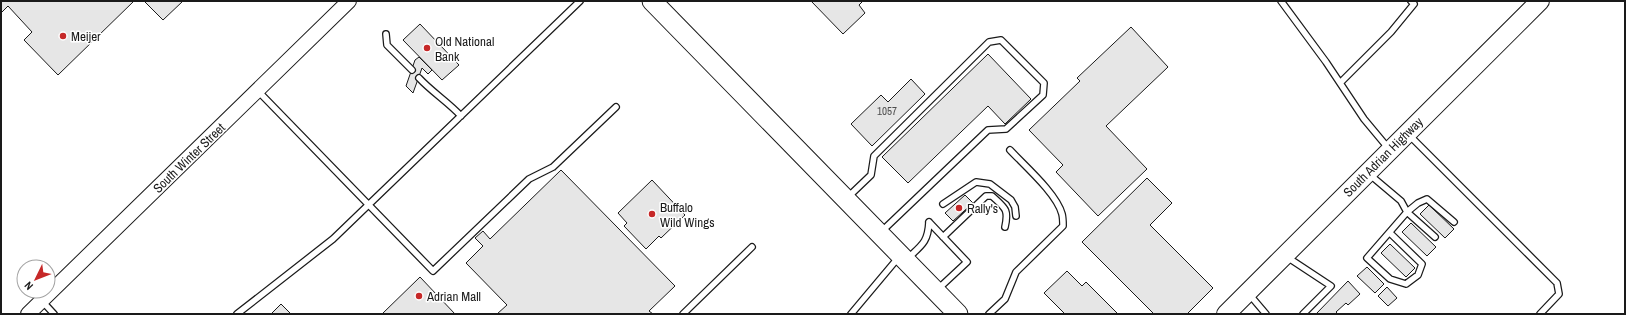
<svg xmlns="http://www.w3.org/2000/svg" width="1626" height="315" font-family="'Archivo Narrow',sans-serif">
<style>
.building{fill:#e6e6e6;stroke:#1a1a1a}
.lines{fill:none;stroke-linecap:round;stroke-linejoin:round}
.service-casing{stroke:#1a1a1a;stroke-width:8}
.tertiary-casing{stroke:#1a1a1a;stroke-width:16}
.primary-casing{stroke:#1a1a1a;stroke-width:20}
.trunk-casing{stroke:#1a1a1a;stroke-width:21}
.service{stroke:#fff;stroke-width:5.5}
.tertiary{stroke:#fff;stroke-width:14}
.primary{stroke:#fff;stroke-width:18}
.trunk{stroke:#fff;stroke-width:19}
.poi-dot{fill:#c62828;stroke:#fff;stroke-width:1.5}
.labels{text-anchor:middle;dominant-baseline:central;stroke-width:3;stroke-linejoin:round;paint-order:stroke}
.number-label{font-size:11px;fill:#4d4d4d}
.poi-label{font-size:13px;fill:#1a1a1a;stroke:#fff;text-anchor:start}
.street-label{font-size:13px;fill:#1a1a1a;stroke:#fff}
</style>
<rect width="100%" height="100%" fill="#fff"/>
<path class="building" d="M 1,1 L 134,1 L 58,75 L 24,40 L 32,32 L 8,6 L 1,13 Z
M 144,1 L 183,1 L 163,20 Z
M 811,1 L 863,1 L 859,5 L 865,13 L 843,34 Z
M 420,24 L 459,65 L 442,80 L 403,40 Z
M 1131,27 L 1168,67 L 1106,126 L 1147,169 L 1098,216 L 1056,172 L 1063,165 L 1029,130 L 1080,81 L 1077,78 Z
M 988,54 L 1031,99 L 1005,124 L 988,106 L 908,183 L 882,157 Z
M 419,57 L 432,70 L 428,74 L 422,68 L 413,93 L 406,86 L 415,60 Z
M 911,79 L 925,94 L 872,146 L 851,124 L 881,95 L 888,102 Z
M 561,170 L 675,286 L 649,311 L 653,314 L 497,314 L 507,305 L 466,263 L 483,246 L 475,238 L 483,231 L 490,239 Z
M 1147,178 L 1172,203 L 1150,225 L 1213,288 L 1187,314 L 1154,314 L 1082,242 Z
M 652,180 L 685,215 L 661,238 L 659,236 L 646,249 L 624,226 L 627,223 L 618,213 Z
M 965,195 L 973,203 L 953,221 L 945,213 Z
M 1429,205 L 1454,229 L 1445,238 L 1420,214 Z
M 1411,223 L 1436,247 L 1427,256 L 1402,232 Z
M 1390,244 L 1415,268 L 1406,277 L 1381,253 Z
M 1367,267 L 1384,284 L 1375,293 L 1357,276 Z
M 1067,271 L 1082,286 L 1086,282 L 1118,314 L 1065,314 L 1044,293 Z
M 420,277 L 455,314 L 382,314 Z
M 1348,281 L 1360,294 L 1348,305 L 1346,303 L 1336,312 L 1338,314 L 1316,314 Z
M 1387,287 L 1397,298 L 1388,306 L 1378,296 Z
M 281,304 L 291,314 L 271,314 Z"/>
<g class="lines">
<defs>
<path id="service" d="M 1281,1 L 1326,62 L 1364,119 L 1389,149
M 386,34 L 387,45 L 412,70
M 419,78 C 432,92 448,102 461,116
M 1340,83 L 1391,32 L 1414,4 L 1411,1
M 258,91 L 433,271 L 529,179 L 553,167 L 616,107
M 1410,136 L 1557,283 L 1559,294 L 1540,314
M 1369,174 L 1401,201 L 1407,212 L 1367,258 L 1390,279 L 1406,284 L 1418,275 L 1422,264 L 1390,233
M 848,197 L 871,175 L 874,156 L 989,42 L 1001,40 L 1044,83 L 1043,95 L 1006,129 L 988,130 L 881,232
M 943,204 L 976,182 L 990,184 L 1011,200 L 1015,207 L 1016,216
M 929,222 L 967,262 L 938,289
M 943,237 L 986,196 L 992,196 C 1005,208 1009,209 1005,227
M 1435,237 L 1407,212 L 1418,203 L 1427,199 L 1454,222
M 1287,257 L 1331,286 L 1303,314
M 908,258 C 922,245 928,242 929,222
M 1249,294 L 1266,314
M 42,301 L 54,314
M 237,314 L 333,239 L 580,1
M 683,314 L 752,247
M 851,314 L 898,258
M 989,314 L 1005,299 L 1016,272 L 1063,226 C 1063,222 1063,218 1062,214 C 1057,194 1025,166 1010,150"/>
<path id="tertiary" d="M 28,314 L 349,1"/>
<path id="primary" d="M 1226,314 L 1540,1"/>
<path id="trunk" d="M 652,1 L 958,314"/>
</defs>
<use href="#service" class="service-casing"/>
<use href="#tertiary" class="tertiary-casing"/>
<use href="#primary" class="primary-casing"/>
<use href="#trunk" class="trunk-casing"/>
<use href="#service" class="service"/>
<use href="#tertiary" class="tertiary"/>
<use href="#primary" class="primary"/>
<use href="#trunk" class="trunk"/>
</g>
<g class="poi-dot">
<circle cx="63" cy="36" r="4"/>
<circle cx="427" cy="48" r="4"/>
<circle cx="959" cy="208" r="4"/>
<circle cx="652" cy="214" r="4"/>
<circle cx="419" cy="296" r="4"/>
</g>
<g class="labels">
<g class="number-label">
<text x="887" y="111">1057</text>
</g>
<g class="poi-label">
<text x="71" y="36">Meijer</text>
<text x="435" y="41">Old National<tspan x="435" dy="15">Bank</tspan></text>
<text x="660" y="207">Buffalo<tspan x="660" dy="15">Wild Wings</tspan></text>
<text x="967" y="208">Rally's</text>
<text x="427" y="296">Adrian Mall</text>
</g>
<g class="street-label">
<text transform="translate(1383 157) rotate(-45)">South Adrian Highway</text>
<text transform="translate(189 158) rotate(-44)">South Winter Street</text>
</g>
</g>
<rect width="1626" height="315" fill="none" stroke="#1a1a1a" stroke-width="4"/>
<g transform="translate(36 279) rotate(227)"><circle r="19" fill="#ffffff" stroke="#a3a3a3"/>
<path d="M0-3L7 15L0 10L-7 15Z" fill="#c62828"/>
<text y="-6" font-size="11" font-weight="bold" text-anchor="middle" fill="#1a1a1a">N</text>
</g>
</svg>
